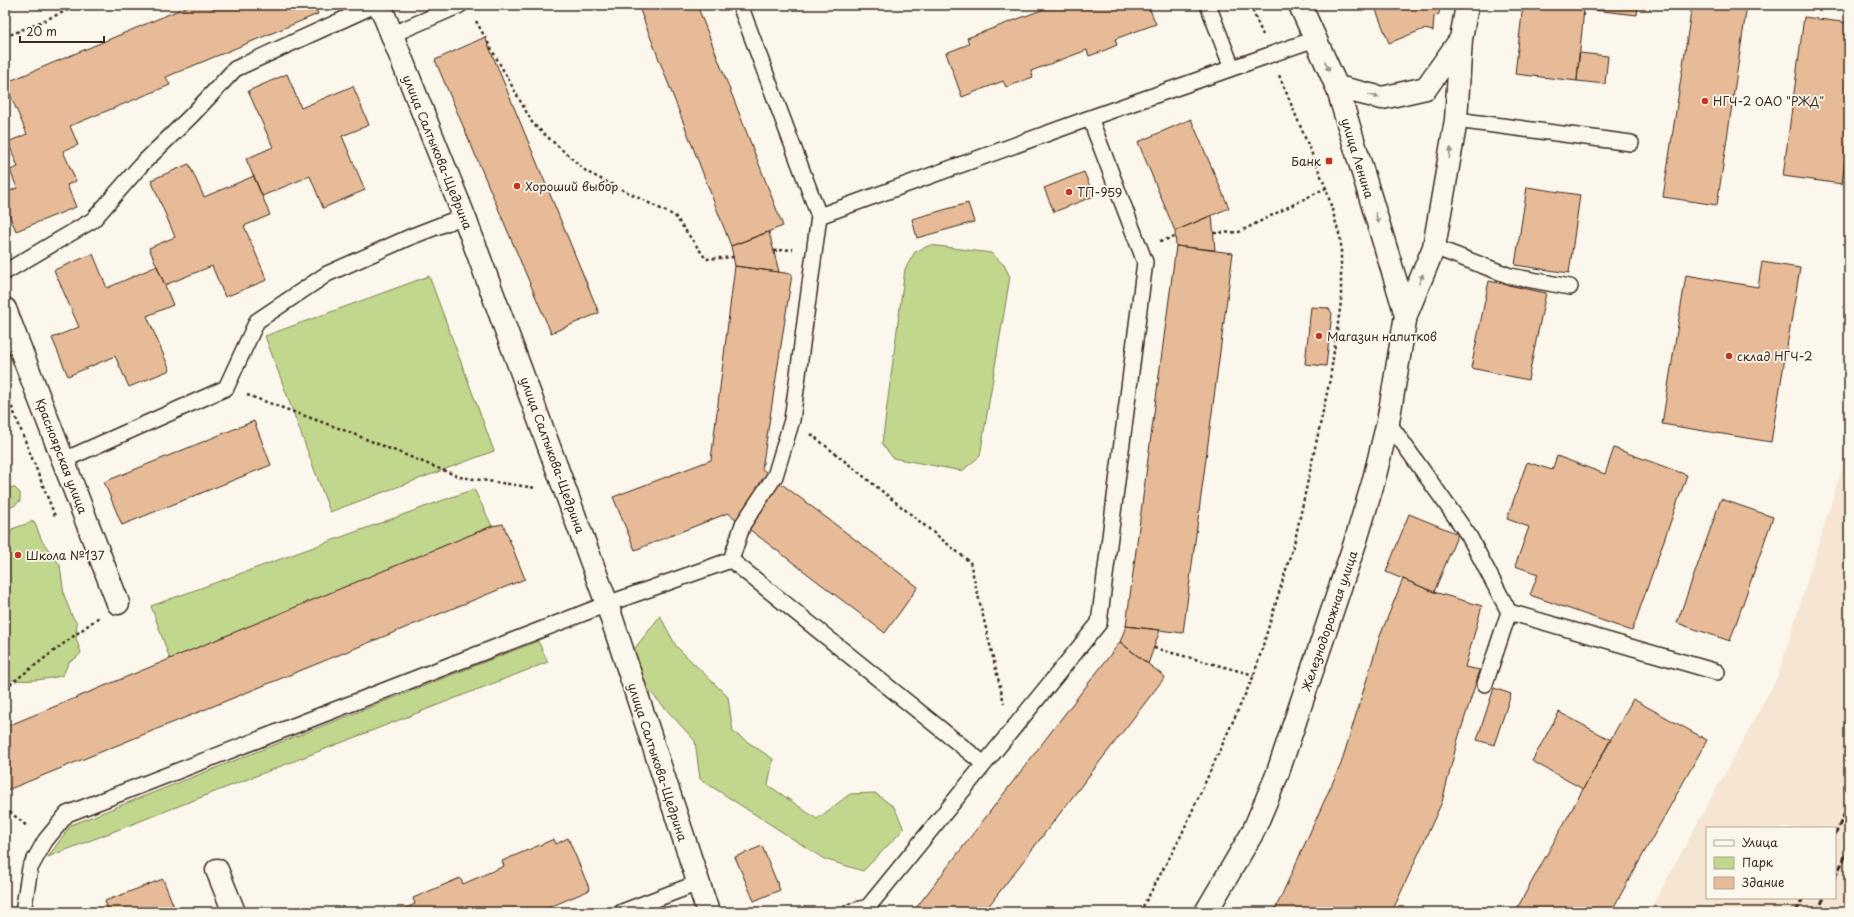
<svg xmlns="http://www.w3.org/2000/svg" width="1854" height="917" font-family="'Playpen Sans',sans-serif">
<style>
.built{fill:#f5e5d2;fill-rule:evenodd}
.green{fill:#c1d78d;stroke:#7e8056}
.building{fill:#e7bb97;stroke:#3b2a1e}
.lines{fill:none;stroke-linecap:round;stroke-linejoin:round}
.service-casing{stroke:#3b2a1e;stroke-width:18}
.minor-casing{stroke:#3b2a1e;stroke-width:25}
.tertiary-casing{stroke:#3b2a1e;stroke-width:25}
.path{stroke:#3b2a1e;stroke-width:2.5;stroke-dasharray:3 3;stroke-linecap:butt}
.service{stroke:#fbf7ec;stroke-width:15}
.minor{stroke:#fbf7ec;stroke-width:22}
.tertiary{stroke:#fbf7ec;stroke-width:22}
.rail{stroke:#3b2a1e;stroke-width:3;stroke-dasharray:6 3;stroke-linecap:butt}
.oneway{fill:#9b9085}
.poi-dot{fill:#c8321e;stroke:#fbf7ec;stroke-width:1.5}
.labels{text-anchor:middle;dominant-baseline:central;stroke-width:3.5;stroke-linejoin:round;paint-order:stroke}
.poi-label{font-size:12px;fill:#3b2a1e;stroke:#fbf7ec;text-anchor:start}
.street-label{font-size:12px;fill:#3b2a1e;stroke:#fbf7ec}
</style>
<rect width="100%" height="100%" fill="#fbf7ec"/>
<filter id="ink" filterUnits="userSpaceOnUse"><feTurbulence type="fractalNoise" baseFrequency=".025" numOctaves="2"/><feDisplacementMap in="SourceGraphic" scale="8" xChannelSelector="R" yChannelSelector="G"/><feConvolveMatrix kernelMatrix="1 2 1 2 8 2 1 2 1" color-interpolation-filters="sRGB"/></filter>
<g filter="url(#ink)">
<path class="built" d="M 1849,425 L 1849,912 L 1649,912 L 1778,676 L 1842,468 ZM 1707,828 L 1835,828 L 1835,898 L 1707,898 Z"/>
<path class="green" d="M 930,245 L 991,253 L 1004,265 L 1010,277 L 980,456 L 962,471 L 893,458 L 882,444 L 905,269 L 915,252 Z
M 429,276 L 494,451 L 330,512 L 265,336 Z
M 5,478 L 8,487 L 15,488 L 20,493 L 20,501 L 14,506 L 5,509 Z
M 474,489 L 492,526 L 170,659 L 151,606 Z
M 34,521 L 42,541 L 60,565 L 64,595 L 72,616 L 77,623 L 76,638 L 81,653 L 76,658 L 69,662 L 63,675 C 50,680 19,682 5,679 L 5,561 C 11,551 7,539 12,529 Z
M 660,616 L 676,646 L 728,697 L 733,732 L 773,759 L 768,785 L 817,819 L 850,794 L 875,793 L 894,807 L 904,829 L 863,871 L 824,859 L 700,779 L 695,741 L 634,674 L 632,652 Z
M 538,641 L 548,662 L 48,857 L 71,825 Z"/>
<path class="building" d="M 191,5 L 314,5 L 318,14 L 166,77 L 170,85 L 70,126 L 78,145 L 63,151 L 76,181 L 67,185 L 76,207 L 16,231 L 5,205 L 5,193 L 17,188 L 10,170 L 18,167 L 8,142 L 27,134 L 5,83 Z
M 638,5 L 697,5 L 783,226 L 731,246 Z
M 1055,5 L 1148,5 L 1156,24 L 1115,39 L 1117,45 L 1103,51 L 1089,56 L 1087,50 L 1031,71 L 1033,77 L 1006,87 L 1003,81 L 962,97 L 946,53 L 969,44 L 967,38 Z
M 1374,5 L 1440,5 L 1439,14 L 1434,16 L 1433,31 L 1424,29 L 1389,43 Z
M 1523,5 L 1638,5 L 1637,15 L 1584,9 L 1577,81 L 1515,74 Z
M 1692,5 L 1747,5 L 1717,205 L 1663,197 Z
M 1804,17 L 1849,23 L 1849,129 L 1842,184 L 1783,176 Z
M 485,37 L 599,313 L 551,333 L 435,60 Z
M 1579,53 L 1608,56 L 1605,84 L 1577,81 Z
M 287,74 L 301,108 L 353,86 L 369,125 L 342,136 L 365,190 L 323,208 L 310,176 L 262,196 L 246,159 L 273,147 L 248,91 Z
M 1191,119 L 1229,208 L 1175,231 L 1138,142 Z
M 189,164 L 204,197 L 254,176 L 270,215 L 244,226 L 267,280 L 225,297 L 212,266 L 165,285 L 149,248 L 175,237 L 151,180 Z
M 1084,172 L 1094,196 L 1054,212 L 1044,188 Z
M 1527,187 L 1580,195 L 1569,273 L 1515,265 Z
M 968,203 L 974,222 L 917,238 L 912,219 Z
M 1212,215 L 1215,250 L 1176,246 L 1175,231 Z
M 769,232 L 779,272 L 735,266 L 731,246 Z
M 1176,246 L 1233,253 L 1183,633 L 1126,626 Z
M 93,254 L 107,288 L 157,266 L 173,305 L 147,316 L 170,370 L 129,387 L 115,356 L 68,376 L 52,338 L 79,327 L 54,270 Z
M 1762,262 L 1800,268 L 1771,442 L 1662,424 L 1686,275 L 1758,287 Z
M 735,266 L 792,274 L 762,469 L 918,587 L 885,633 L 728,513 L 635,550 L 613,497 L 711,460 Z
M 1489,281 L 1546,293 L 1528,380 L 1471,368 Z
M 1311,307 L 1328,308 L 1332,313 L 1326,366 L 1305,364 Z
M 254,421 L 271,465 L 122,525 L 104,482 Z
M 1614,448 L 1687,475 L 1632,631 L 1530,595 L 1538,574 L 1515,566 L 1529,527 L 1507,519 L 1527,462 L 1552,470 L 1557,456 L 1605,474 Z
M 1721,499 L 1773,517 L 1730,641 L 1677,623 Z
M 1409,514 L 1458,534 L 1434,592 L 1386,572 Z
M 503,524 L 525,579 L 5,791 L 5,727 L 492,526 Z
M 1403,579 L 1434,592 L 1482,606 L 1465,667 L 1480,670 L 1458,739 L 1442,802 L 1392,912 L 1274,912 L 1341,764 L 1380,636 Z
M 1126,626 L 1160,630 L 1148,664 L 1120,642 Z
M 1120,642 L 1165,677 L 984,912 L 913,912 Z
M 1494,688 L 1511,694 L 1494,745 L 1477,740 Z
M 1633,699 L 1707,740 L 1611,912 L 1515,912 Z
M 1559,712 L 1611,740 L 1583,789 L 1532,761 Z
M 568,838 L 590,890 L 538,912 L 397,912 L 415,904 L 413,898 L 460,878 L 463,884 L 504,866 L 502,861 L 554,839 L 556,844 Z
M 762,846 L 780,890 L 754,901 L 735,857 Z
M 163,879 L 176,912 L 109,912 L 105,901 Z"/>
<g class="lines">
<defs>
<path id="service" d="M 1208,5 L 1232,68
M 391,35 L 460,5
M 1456,120 L 1631,143
M 819,216 L 1090,118 L 1315,39
M 1434,247 L 1510,276 L 1570,287
M 5,272 L 93,220 L 141,165 L 192,115 L 235,69 L 375,5
M 1388,422 L 1469,536 L 1509,612 L 1717,672
M 64,460 L 226,388 L 257,321 L 327,274 L 410,237 L 464,216
M 731,560 L 743,524 L 775,476 L 792,420 L 819,216 L 740,5
M 1485,684 L 1509,612
M 23,912 L 30,868 L 45,841 L 67,814 L 607,604 L 731,560 L 984,764
M 622,912 L 698,883
M 850,912 L 868,907 L 1099,623 L 1145,262 L 1090,118"/>
<path id="minor" d="M 380,5 L 464,216 L 607,604 L 708,912
M 5,309 L 118,603
M 217,870 L 234,912"/>
<path id="tertiary" d="M 1300,5 L 1337,87 L 1406,315
M 1337,87 L 1382,98 L 1426,88 L 1461,39
M 1206,912 L 1253,832 L 1277,775 L 1356,540 L 1373,483 L 1388,422 L 1406,315 L 1434,247 L 1456,120 L 1461,39 L 1467,5"/>
</defs>
<use href="#service" class="service-casing"/>
<use href="#minor" class="minor-casing"/>
<use href="#tertiary" class="tertiary-casing"/>
<path class="path" d="M 1240,5 L 1251,9
M 1250,5 L 1263,35
M 476,21 L 533,124 L 587,172 L 675,216 L 706,259 L 734,257
M 5,37 L 80,5
M 1214,233 L 1239,232 L 1326,188
M 1160,241 L 1175,237
M 774,251 L 793,249
M 5,390 L 55,516
M 247,395 L 341,429 L 460,477 L 536,488
M 811,434 L 970,562 L 1004,703
M 1154,648 L 1254,675
M 5,688 L 99,617
M 5,808 L 28,827
M 1140,912 L 1179,840 L 1254,675 L 1295,540 L 1330,379 L 1341,302 L 1341,241 L 1326,188 L 1279,75"/>
<use href="#service" class="service"/>
<use href="#minor" class="minor"/>
<use href="#tertiary" class="tertiary"/>
<path class="rail" d="M 1835,835 L 1849,804
M 1835,877 L 1849,849
M 1796,912 L 1803,898
M 1817,912 L 1824,898"/>
</g>
<defs><path id="oneway-solid" d="M-6-.8H1V-3.2L6.5 0L1 3.2V.8H-6Z"/></defs>
<g class="oneway">
<use href="#oneway-solid" transform="translate(1327 66) rotate(66)"/>
<use href="#oneway-solid" transform="translate(1374 96) rotate(14)"/>
<use href="#oneway-solid" transform="translate(1450 153) rotate(-80)"/>
<use href="#oneway-solid" transform="translate(1377 218) rotate(73)"/>
<use href="#oneway-solid" transform="translate(1421 279) rotate(-68)"/>
</g>
</g>
<g class="poi-dot">
<circle cx="1705" cy="101" r="4"/>
<rect x="1325" y="157" width="8" height="8" rx="2"/>
<circle cx="517" cy="186" r="4"/>
<circle cx="1069" cy="192" r="4"/>
<circle cx="1319" cy="336" r="4"/>
<circle cx="1729" cy="356" r="4"/>
<circle cx="18" cy="555" r="4"/>
</g>
<g class="labels">
<g class="poi-label">
<text x="1713" y="101">НГЧ-2 ОАО "РЖД"</text>
<text x="1321" y="161" text-anchor="end">Банк</text>
<text x="525" y="186">Хороший выбор</text>
<text x="1077" y="192">ТП-959</text>
<text x="1327" y="336">Магазин напитков</text>
<text x="1737" y="356">склад НГЧ-2</text>
<text x="26" y="555">Школа №137</text>
</g>
<g class="street-label">
<text transform="translate(438 152) rotate(68)">улица Салтыкова-Щедрина</text>
<text transform="translate(1358 158) rotate(73)">улица Ленина</text>
<text transform="translate(553 455) rotate(70)">улица Салтыкова-Щедрина</text>
<text transform="translate(62 456) rotate(69)">Красноярская улица</text>
<text transform="translate(1329 621) rotate(-71)">Железнодорожная улица</text>
<text transform="translate(658 762) rotate(72)">улица Салтыкова-Щедрина</text>
</g>
</g>
<rect width="1854" height="917" fill="none" stroke="#fbf7ec" stroke-width="20"/>
<rect x="10" y="10" width="1834" height="897" fill="none" stroke="#3b2a1e" stroke-width="1.5" filter="url(#ink)"/>
<rect x="1706" y="827" width="130" height="72" fill="#fbf7ec" stroke="#aea59a"/>
<rect x="1714" y="840" width="20" height="6" fill="#fbf7ec" stroke="#aea59a"/>
<text x="1742" y="847" font-size="12" fill="#3b2a1e">Улица</text>
<rect x="1714" y="857" width="20" height="12" fill="#c1d78d" stroke="#aea59a"/>
<text x="1742" y="867" font-size="12" fill="#3b2a1e">Парк</text>
<rect x="1714" y="877" width="20" height="12" fill="#e7bb97" stroke="#aea59a"/>
<text x="1742" y="887" font-size="12" fill="#3b2a1e">Здание</text>
<path d="M20 36v6h84v-6" fill="none" stroke="#3b2a1e" stroke-width="2"/>
<text x="26" y="36" font-size="12" fill="#3b2a1e" stroke="#fbf7ec" stroke-width="3" paint-order="stroke">20 m</text>
</svg>
